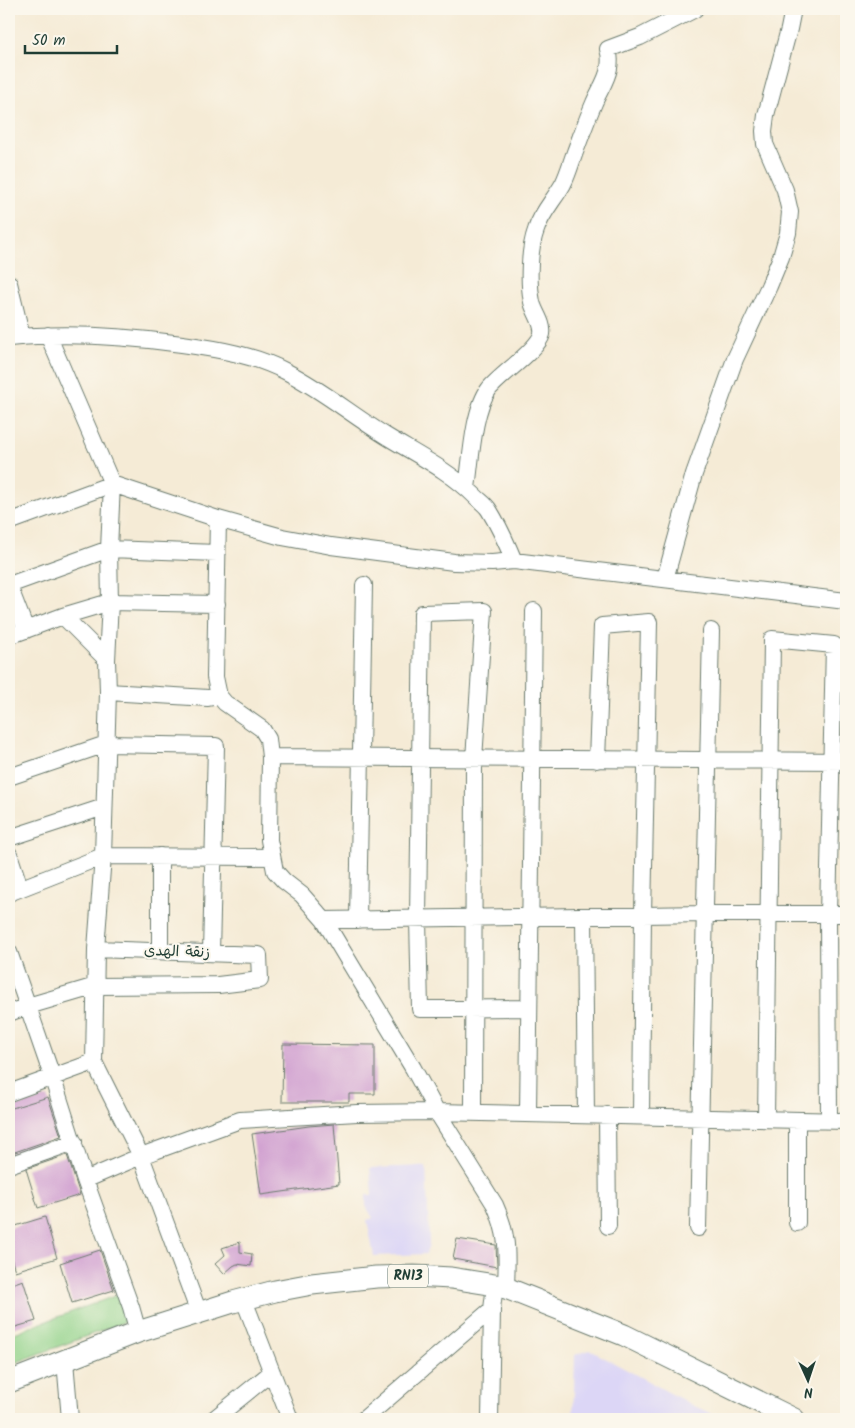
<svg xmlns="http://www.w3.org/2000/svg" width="855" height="1428" font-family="Kalam,'Playpen Sans Arabic',sans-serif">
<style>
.built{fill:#dcd6f6}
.green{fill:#91d289;stroke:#58885e}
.building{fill:#d2a3d1}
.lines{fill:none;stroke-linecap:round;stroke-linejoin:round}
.minor-casing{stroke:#6a7a6d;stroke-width:18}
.major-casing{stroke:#6a7a6d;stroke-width:23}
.minor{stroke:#fff;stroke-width:16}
.major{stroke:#fff;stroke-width:21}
.labels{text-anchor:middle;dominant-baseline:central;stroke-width:4;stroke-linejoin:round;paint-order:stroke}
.shield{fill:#fbf7ec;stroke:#61756b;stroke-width:1}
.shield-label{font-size:14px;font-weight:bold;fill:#1f3d34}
.street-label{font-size:15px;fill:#1f3d34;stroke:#fbf7ec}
</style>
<rect width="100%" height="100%" fill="#fbf7ec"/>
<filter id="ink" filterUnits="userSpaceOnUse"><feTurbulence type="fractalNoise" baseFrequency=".02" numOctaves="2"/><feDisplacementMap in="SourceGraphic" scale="10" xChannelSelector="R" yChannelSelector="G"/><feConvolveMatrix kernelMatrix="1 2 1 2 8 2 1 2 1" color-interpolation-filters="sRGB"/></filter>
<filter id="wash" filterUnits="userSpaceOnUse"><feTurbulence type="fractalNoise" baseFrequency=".0096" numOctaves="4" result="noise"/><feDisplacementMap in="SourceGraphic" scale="20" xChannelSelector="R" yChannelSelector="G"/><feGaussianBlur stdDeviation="1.12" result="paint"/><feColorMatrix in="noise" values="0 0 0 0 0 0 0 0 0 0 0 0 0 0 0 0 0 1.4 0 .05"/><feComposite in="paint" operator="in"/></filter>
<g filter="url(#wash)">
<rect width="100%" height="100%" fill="#f5ebd6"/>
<path class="built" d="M 426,1166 L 429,1235 L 429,1245 L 426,1254 L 374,1256 L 367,1220 L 373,1218 L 366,1206 L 366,1195 L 372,1195 L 370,1168 Z
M 590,1350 L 694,1406 L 724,1419 L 573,1419 L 575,1355 Z"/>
<path class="green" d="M 120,1294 L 130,1320 L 9,1365 L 9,1335 Z"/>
<g id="blocks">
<path class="building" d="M 283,1044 L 375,1045 L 375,1094 L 349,1094 L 349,1102 L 282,1102 Z
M 48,1097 L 61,1136 L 9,1154 L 9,1109 Z
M 334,1124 L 339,1184 L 261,1195 L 252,1134 L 309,1126 Z
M 67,1155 L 80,1195 L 38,1208 L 26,1169 Z
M 45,1217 L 57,1258 L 15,1271 L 9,1251 L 9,1228 Z
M 457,1239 L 496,1245 L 497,1267 L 453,1259 Z
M 240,1242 L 240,1252 L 252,1254 L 251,1266 L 237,1264 L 233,1266 L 224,1274 L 215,1264 L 225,1255 L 222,1248 Z
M 100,1250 L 114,1290 L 72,1303 L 60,1263 Z
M 23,1280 L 36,1321 L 9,1329 L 9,1285 Z"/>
</g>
</g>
<g filter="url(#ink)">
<use href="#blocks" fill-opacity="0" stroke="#6a7a6d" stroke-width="1"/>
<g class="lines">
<defs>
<path id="minor" d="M 9,283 L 22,337
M 48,335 L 112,484 L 109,549 L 110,602 L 107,660 L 108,692 L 103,856 L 96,949 L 94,1062 L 141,1156 L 199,1313
M 9,338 C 67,332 124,336 182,344 C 218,349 255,355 287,372 C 322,390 352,415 386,436 C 417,455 450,471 476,497 C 480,501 486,505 489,510 C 499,526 507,544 514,561
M 467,488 C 471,461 473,410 489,389 C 501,374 538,350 542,334 C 544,323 534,312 532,302 C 528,282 529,249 536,230 C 541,213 554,200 563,184 C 568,174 571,163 575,152 C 581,136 587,119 594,103 C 599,91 607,80 609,68 C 610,62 610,55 608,49 L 640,37 L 695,9
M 218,519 L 215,677 L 219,696 L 225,703 L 262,729 L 268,739 L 270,757 L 269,840 L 275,871 L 284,881 L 302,895 L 324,920 L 413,1068 L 437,1112 L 495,1205 C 509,1236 507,1255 506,1288
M 9,522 L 112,484 L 218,519 L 282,537 L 331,546 L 454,562 L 492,563 L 514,561 L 846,601
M 665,579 L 694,474 L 735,359 L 769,286 L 781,257 L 788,233 L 790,212 L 785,190 L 765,144 L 764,131 L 766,115 L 789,29 L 793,9
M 9,585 L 109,549 L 217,553
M 9,586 L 26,630
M 63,616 L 107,660
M 9,636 L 63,616 L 110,602 L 217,604
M 108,692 L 208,698 L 219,696
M 270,757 L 846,761
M 597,760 L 602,626 L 649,622 L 643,915 L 641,1116
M 9,777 L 106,744 L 216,746 L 211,953
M 9,838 L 104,807
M 9,854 L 20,888
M 9,893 L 103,856 L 272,857
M 584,916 L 586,1115
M 324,920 L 705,914 L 846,914
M 358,920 L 364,585
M 160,951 L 160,856
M 9,952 L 52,1076 L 85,1180 L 131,1307 L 138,1332
M 9,1013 L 28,1006 L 96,986 L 218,985 L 260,980 L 259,955 L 96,949
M 9,1093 L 94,1062
M 473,1112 L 474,759 L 484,611 L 422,613 L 418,919 L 420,1009 L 529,1008
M 528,1114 L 534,611
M 607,1115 L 608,1226
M 766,1119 L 772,639 L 834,645 L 828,915 L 829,1120
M 9,1165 L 74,1142
M 85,1180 L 141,1156 L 240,1120 L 357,1113 L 437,1112 L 846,1121
M 797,1223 L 797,1120
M 698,1228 L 711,631
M 244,1300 L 290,1419
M 65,1361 L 70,1419
M 214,1419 L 272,1372
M 364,1419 L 492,1309
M 490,1419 L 492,1309 L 495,1285"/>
<path id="major" d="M 9,1382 L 138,1332 L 233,1302 L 275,1291 L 312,1284 L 376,1277 L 414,1276 L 451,1278 L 495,1285 L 506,1288 L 624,1335 L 794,1419"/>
</defs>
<use href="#minor" class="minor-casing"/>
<use href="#major" class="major-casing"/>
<use href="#minor" class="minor"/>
<use href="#major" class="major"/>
</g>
</g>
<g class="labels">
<rect class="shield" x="388" y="1264.5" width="40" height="23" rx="4"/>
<g class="shield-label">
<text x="408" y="1276">RN13</text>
</g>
<g class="street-label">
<text transform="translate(177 952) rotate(2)">زنقة الهدى</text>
</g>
</g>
<rect width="855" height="1428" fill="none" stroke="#fbf7ec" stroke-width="30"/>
<g transform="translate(808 1380) rotate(177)" stroke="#fbf7ec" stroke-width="4" paint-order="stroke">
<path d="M0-4L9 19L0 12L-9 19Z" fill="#1f3d34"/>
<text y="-8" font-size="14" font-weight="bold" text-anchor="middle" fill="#1f3d34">N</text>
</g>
<path d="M25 45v8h92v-8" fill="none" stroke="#1f3d34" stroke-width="2.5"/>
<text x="32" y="45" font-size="15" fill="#1f3d34" stroke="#fbf7ec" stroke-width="4" paint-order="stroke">50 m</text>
</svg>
